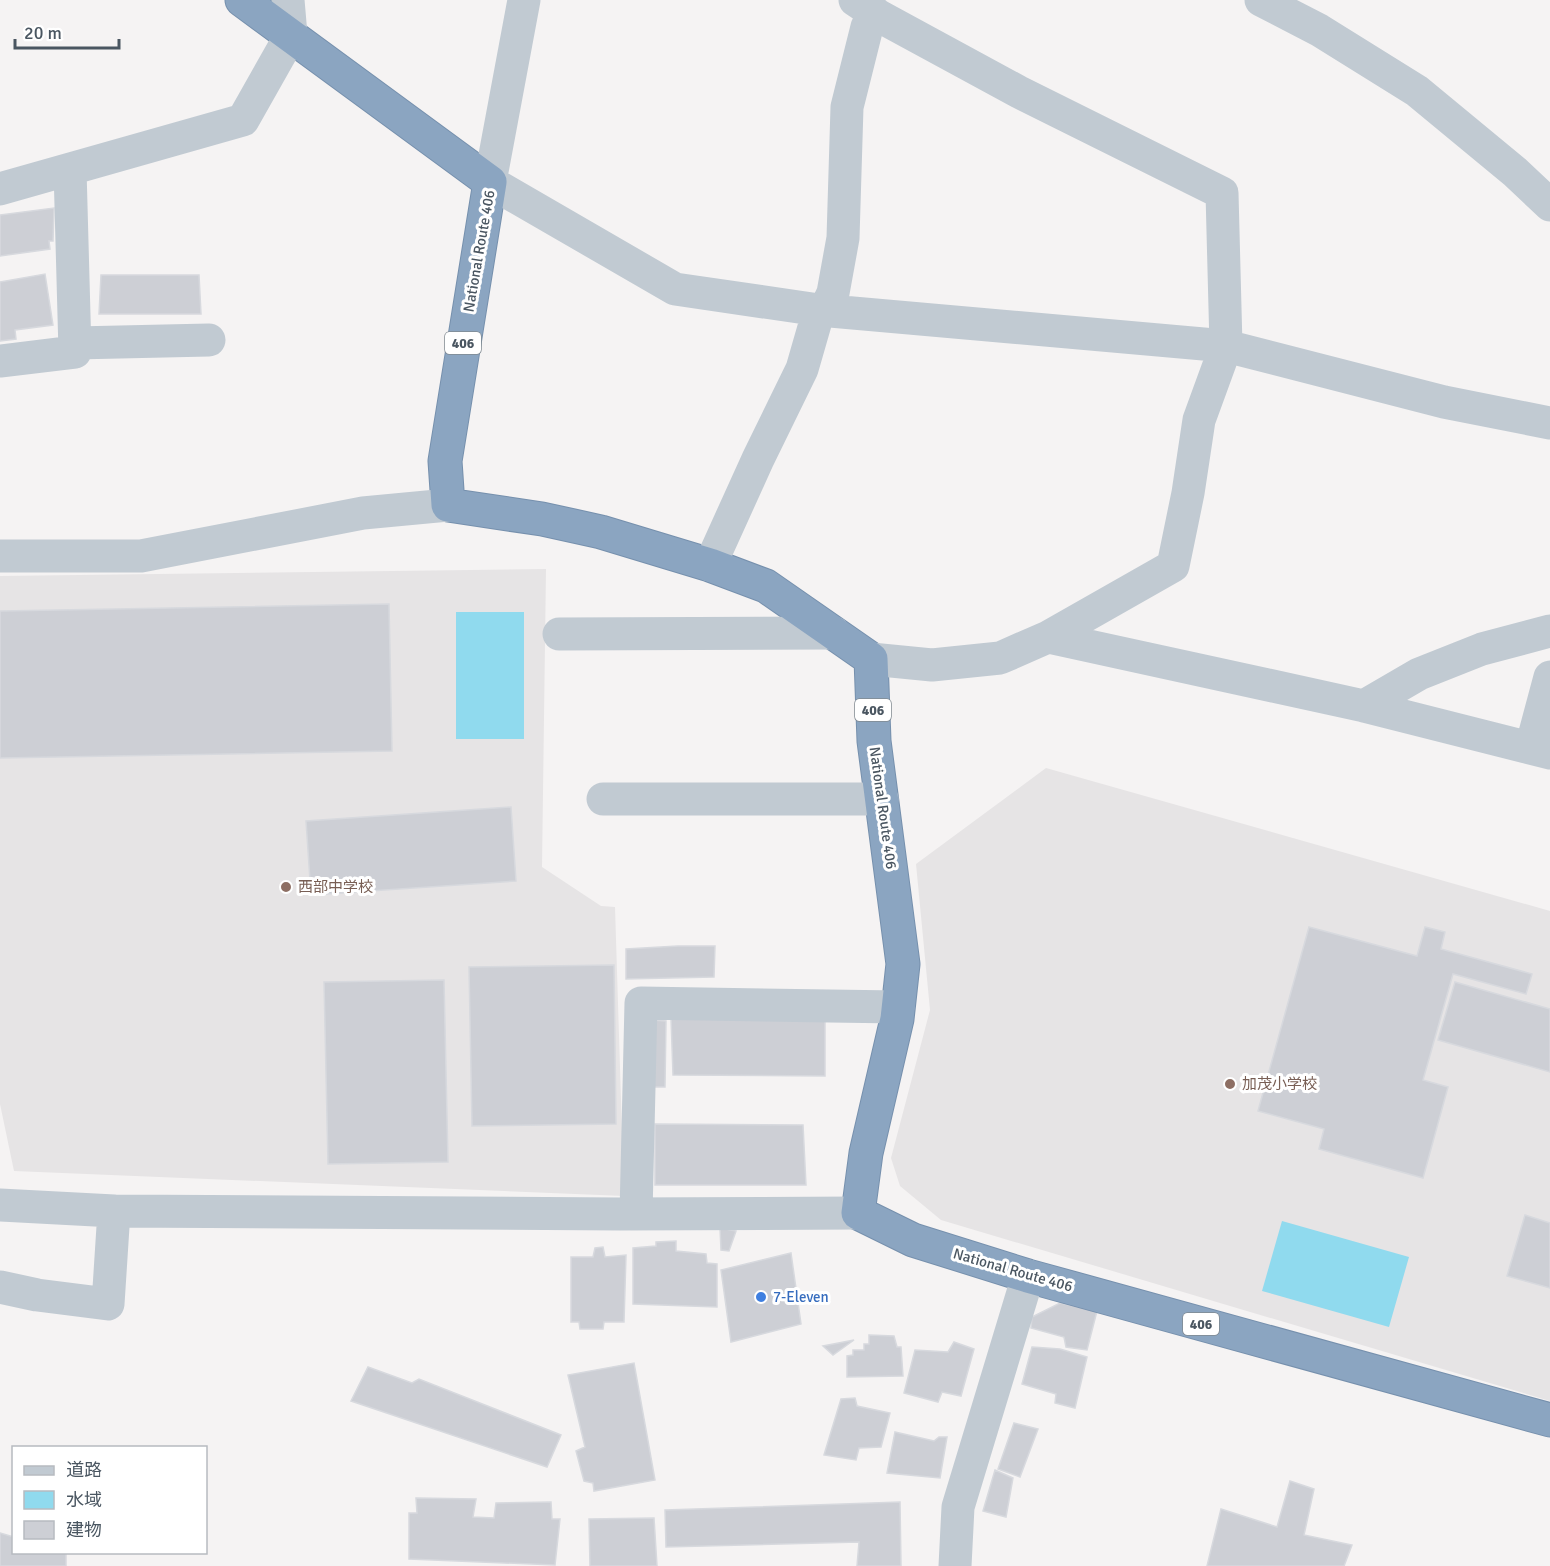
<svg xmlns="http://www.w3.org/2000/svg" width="1550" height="1566" font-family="Signika,'Noto Sans JP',sans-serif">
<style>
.education{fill:#e6e4e5}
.water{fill:#90daee}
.building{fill:#cdcfd5;stroke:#d7d9de;stroke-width:1.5}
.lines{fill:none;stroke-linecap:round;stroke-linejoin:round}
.highway-casing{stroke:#7690ad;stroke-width:35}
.minor{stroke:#c1cad2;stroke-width:33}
.highway{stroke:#8ba5c1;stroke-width:33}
.education-dot{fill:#8d6e63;stroke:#fff;stroke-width:2}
.shop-dot{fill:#3f7fe0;stroke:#fff;stroke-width:2}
.labels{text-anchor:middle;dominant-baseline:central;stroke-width:6;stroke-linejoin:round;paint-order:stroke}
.shield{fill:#fff;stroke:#808990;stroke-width:1.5}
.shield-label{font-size:14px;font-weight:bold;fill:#4a5661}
.street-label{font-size:15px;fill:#4a5661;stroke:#fff}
.education-label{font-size:15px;fill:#785e54;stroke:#fff;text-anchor:start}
.shop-label{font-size:15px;fill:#366cbe;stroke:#fff;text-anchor:start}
</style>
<rect width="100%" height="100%" fill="#f5f3f3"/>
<path class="education" d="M 546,569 L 542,867 L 601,906 L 615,907 L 624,1196 L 14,1171 L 0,1104 L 0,576 Z
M 1046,768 L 1550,911 L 1550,1401 L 941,1220 L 900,1186 L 891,1158 L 930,1010 L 916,864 Z"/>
<path class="water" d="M 456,612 L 524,612 L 524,739 L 456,739 Z
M 1282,1221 L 1409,1257 L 1389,1327 L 1262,1291 Z"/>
<path class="building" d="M 54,208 L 53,241 L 49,241 L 50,249 L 0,256 L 0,215 Z
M 45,274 L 53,325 L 15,330 L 16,339 L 0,341 L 0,282 Z
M 101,275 L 199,275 L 201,314 L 99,314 Z
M 389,604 L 392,751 L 0,758 L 0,611 Z
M 511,807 L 516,881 L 311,895 L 306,821 Z
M 1309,927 L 1417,956 L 1425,927 L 1445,932 L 1441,949 L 1532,974 L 1526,994 L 1453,974 L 1423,1080 L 1448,1087 L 1423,1178 L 1319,1149 L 1324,1129 L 1258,1111 Z
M 678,946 L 715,946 L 714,977 L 626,979 L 626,949 Z
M 614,965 L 616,1124 L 472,1126 L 469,967 Z
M 444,980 L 448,1162 L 328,1164 L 324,982 Z
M 1455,982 L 1550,1009 L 1550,1072 L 1438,1040 Z
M 671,1018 L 825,1018 L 825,1076 L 673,1075 Z
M 652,1020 L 666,1021 L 665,1087 L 652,1087 Z
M 655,1124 L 803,1125 L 806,1185 L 655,1185 Z
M 1525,1215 L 1550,1223 L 1550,1288 L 1507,1276 Z
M 720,1228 L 736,1231 L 729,1251 L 721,1250 Z
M 676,1241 L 676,1251 L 706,1254 L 707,1263 L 717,1264 L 717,1307 L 633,1304 L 633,1248 L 656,1246 L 656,1242 Z
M 603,1247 L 605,1257 L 626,1255 L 624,1322 L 604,1322 L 603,1329 L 580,1329 L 579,1322 L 571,1322 L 571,1257 L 593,1257 L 595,1248 Z
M 791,1253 L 801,1324 L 731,1342 L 721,1270 Z
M 1060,1303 L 1097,1311 L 1087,1350 L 1066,1347 L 1064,1337 L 1031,1328 L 1032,1317 Z
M 869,1335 L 894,1336 L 897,1347 L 901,1347 L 903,1376 L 847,1377 L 847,1356 L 853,1355 L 853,1350 L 864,1350 L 864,1344 L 869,1344 Z
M 854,1340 L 833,1355 L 823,1346 Z
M 954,1342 L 974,1349 L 961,1396 L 942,1392 L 938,1402 L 904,1393 L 915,1350 L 948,1352 Z
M 1032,1347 L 1060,1349 L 1087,1357 L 1075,1408 L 1055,1403 L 1056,1394 L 1022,1384 Z
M 634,1363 L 655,1480 L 594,1491 L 593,1483 L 584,1481 L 576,1451 L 585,1447 L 568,1375 Z
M 368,1367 L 412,1383 L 419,1379 L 561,1435 L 547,1467 L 351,1401 Z
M 855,1398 L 857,1406 L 890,1413 L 881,1447 L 859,1448 L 856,1460 L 824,1455 L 841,1399 Z
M 1014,1423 L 1038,1429 L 1020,1477 L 998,1469 Z
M 895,1432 L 934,1441 L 939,1437 L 947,1437 L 940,1478 L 887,1473 Z
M 995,1470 L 1013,1478 L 1006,1517 L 983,1511 Z
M 1290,1481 L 1314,1489 L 1304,1535 L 1352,1545 L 1344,1566 L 1207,1566 L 1221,1509 L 1277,1527 Z
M 416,1498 L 476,1499 L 473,1517 L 494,1518 L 496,1503 L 551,1502 L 552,1519 L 560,1519 L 555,1565 L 409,1559 L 409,1513 L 417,1513 Z
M 900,1502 L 901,1566 L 857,1566 L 859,1542 L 666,1547 L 665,1510 Z
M 654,1518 L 657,1566 L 590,1566 L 589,1519 Z
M 0,1533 L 14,1537 L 14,1552 L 66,1552 L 66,1566 L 0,1566 Z"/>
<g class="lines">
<defs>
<path id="highway" d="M 242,0 L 490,182 L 445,461 L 448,505 L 542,519 L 601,532 L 710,565 L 766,586 L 871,659 L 874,741 L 903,964 L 897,1019 L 866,1153 L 858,1213 L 913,1240 L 1028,1276 L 1550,1420"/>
</defs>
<use href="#highway" class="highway-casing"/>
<path class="minor" d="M 524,0 L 490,182 L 675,289 L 819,310 L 1226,346 L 1444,402 L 1550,423
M 855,0 L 879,16 L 1019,92 L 1222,193 L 1226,346 L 1199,420 L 1188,493 L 1173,566 L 1048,637
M 1261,0 L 1319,30 L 1417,91 L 1515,172 L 1550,205
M 0,189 L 243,120 L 291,35 L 288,0
M 825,310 L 833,293 L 843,238 L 847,107 L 867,27 L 875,13
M 75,343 L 209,340
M 0,361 L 75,352 L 70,169
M 0,556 L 141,556 L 363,513 L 448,505
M 710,565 L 758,459 L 802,369 L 819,310
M 559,634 L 834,633
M 871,659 L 932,665 L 1000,658 L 1048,637 L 1364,706 L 1550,753
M 1364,706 L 1419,674 L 1482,649 L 1550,631
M 1531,748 L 1550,677
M 603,799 L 882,799
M 0,1205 L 114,1211 L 620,1214 L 858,1213
M 636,1214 L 641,1003 L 898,1007
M 0,1287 L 37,1295 L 108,1304 L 114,1211
M 955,1566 L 958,1507 L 1028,1276"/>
<use href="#highway" class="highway"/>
</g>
<g class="education-dot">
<circle cx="286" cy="887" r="6"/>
<circle cx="1230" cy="1084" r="6"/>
</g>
<circle class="shop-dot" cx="761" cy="1297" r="6"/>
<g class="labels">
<g class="shield">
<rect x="445" y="332" width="36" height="22" rx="4.5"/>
<rect x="855" y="699" width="36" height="22" rx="4.5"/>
<rect x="1183" y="1313" width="36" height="22" rx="4.5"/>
</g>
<g class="shield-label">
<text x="463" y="343">406</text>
<text x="873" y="710">406</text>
<text x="1201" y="1324">406</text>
</g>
<g class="street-label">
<text transform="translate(479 251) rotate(-80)">National Route 406</text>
<text transform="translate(883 808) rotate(82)">National Route 406</text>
<text transform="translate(1013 1270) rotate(16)">National Route 406</text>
</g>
<g class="education-label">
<text x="298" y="887">西部中学校</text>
<text x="1242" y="1084">加茂小学校</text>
</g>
<g class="shop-label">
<text x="773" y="1297">7-Eleven</text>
</g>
</g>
<rect x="12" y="1446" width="195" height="108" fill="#ffffff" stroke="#b7bbc0" stroke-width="1.5"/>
<rect x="24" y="1466" width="30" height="9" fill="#c1cad2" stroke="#b7bbc0" stroke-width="1.5"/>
<text x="66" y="1476" font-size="18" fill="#4a5661">道路</text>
<rect x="24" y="1491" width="30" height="18" fill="#90daee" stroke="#b7bbc0" stroke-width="1.5"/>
<text x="66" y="1506" font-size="18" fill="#4a5661">水域</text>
<rect x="24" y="1521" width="30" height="18" fill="#cdcfd5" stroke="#b7bbc0" stroke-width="1.5"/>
<text x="66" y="1536" font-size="18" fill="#4a5661">建物</text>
<path d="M15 39v9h104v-9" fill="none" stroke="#4a5661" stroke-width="3"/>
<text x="24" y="39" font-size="18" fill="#4a5661" stroke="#ffffff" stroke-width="4.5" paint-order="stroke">20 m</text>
</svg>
